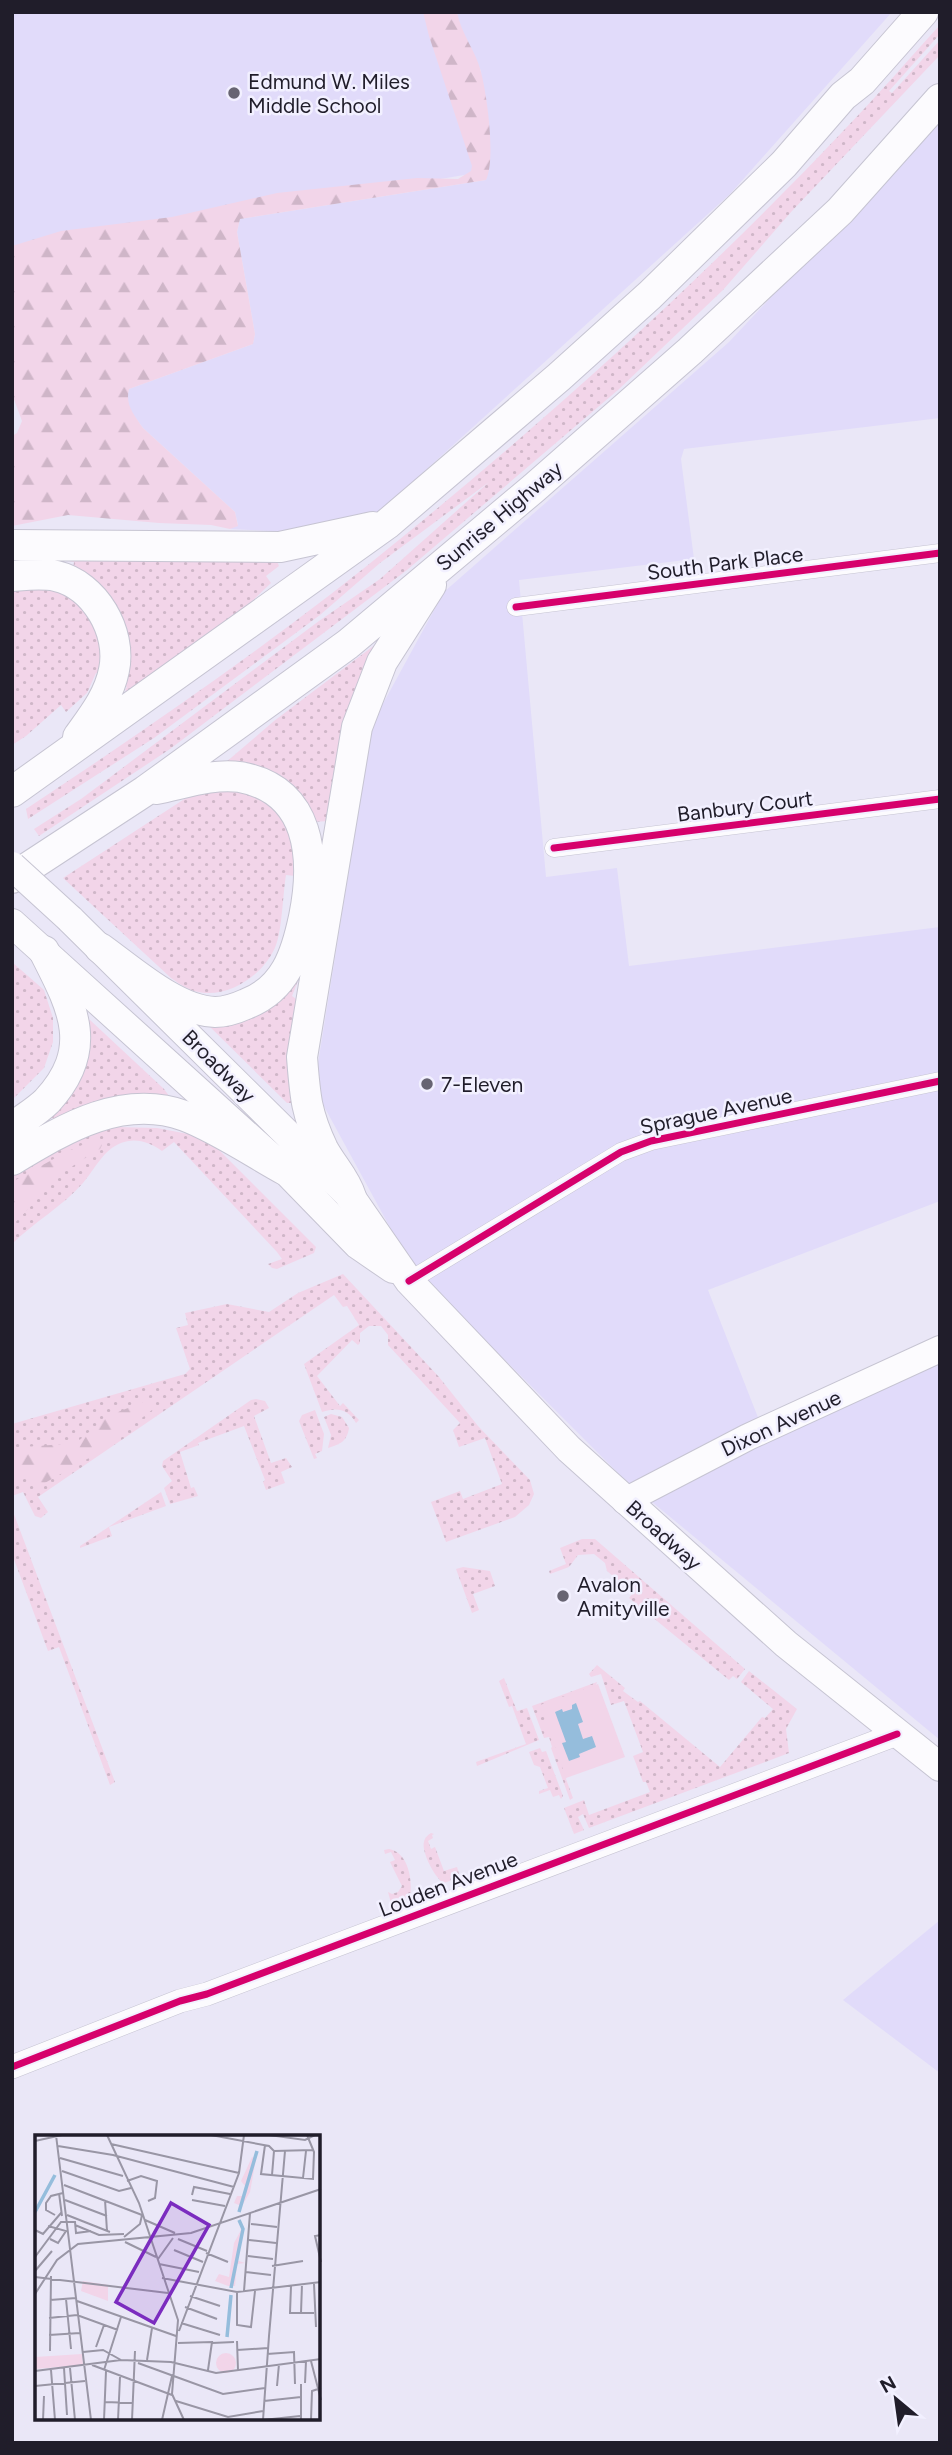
<svg xmlns="http://www.w3.org/2000/svg" width="952" height="2455" font-family="Figtree,sans-serif">
<style>
.built{fill:#e1dbfa}
.grass{fill:url(#grass-dots)}
.forest{fill:url(#forest-firs)}
.pitch{fill:#f2d5e9}
.water{fill:#95bddc}
.lines{fill:none;stroke-linecap:round;stroke-linejoin:round}
.minor-casing{stroke:#c6c4d2;stroke-width:19}
.tertiary-casing{stroke:#c6c4d2;stroke-width:24}
.secondary-casing{stroke:#c6c4d2;stroke-width:28}
.primary-casing{stroke:#c6c4d2;stroke-width:30}
.trunk-casing{stroke:#c6c4d2;stroke-width:32}
.minor{stroke:#fcfbfe;stroke-width:18}
.tertiary{stroke:#fcfbfe;stroke-width:23}
.secondary{stroke:#fcfbfe;stroke-width:26}
.primary{stroke:#fcfbfe;stroke-width:28}
.trunk{stroke:#fcfbfe;stroke-width:30}
.primary-bridge-casing{stroke:#c6c4d2;stroke-width:30;stroke-linecap:butt}
.primary-bridge{stroke:#fcfbfe;stroke-width:28}
.cycleway-casing{stroke:#f2f0ff;stroke-width:11}
.cycleway{stroke:#d6006c;stroke-width:7}
.poi-dot{fill:#676472;stroke:#f2f0ff;stroke-width:2.5}
.labels{text-anchor:middle;dominant-baseline:central;stroke-width:5;stroke-linejoin:round;paint-order:stroke}
.poi-label{font-size:21px;fill:#201d2a;stroke:#f2f0ff;text-anchor:start}
.street-label{font-size:21px;fill:#201d2a;stroke:#f2f0ff}
.inset-river{fill:none;stroke:#95bddc;stroke-width:3.5}
.inset-road{fill:none;stroke:#9996a5;stroke-width:2}
.view{fill:#7b2cbf;fill-opacity:0.15;stroke:#7b2cbf;stroke-width:3.5}
.inset-edge{fill:none;stroke:#201d2a;stroke-width:3.5}
</style>
<defs>
<pattern id="grass-dots" width="8" height="8" patternUnits="userSpaceOnUse" patternTransform="scale(1.75)"><rect width="8" height="8" fill="#f2d5e9"/><path d="M2 2h.1M6 6h.1" fill="none" stroke="#cfb6c8" stroke-width="1.8" stroke-linecap="round"/></pattern>
<pattern id="forest-firs" width="22" height="20" patternUnits="userSpaceOnUse" patternTransform="scale(1.75)"><rect width="22" height="20" fill="#f2d5e9"/><path d="M5 1l3.5 6h-7zM16 11l3.5 6h-7z" fill="#cfb6c8"/></pattern>
</defs>
<rect width="100%" height="100%" fill="#eae7f7"/>
<path class="built" d="M 12,12 L 436,12 L 476,173 L 12,251 Z
M 457,12 L 892,12 L 730,194 L 375,516 L 313,533 L 230,529 L 238,525 L 235,512 L 143,428 L 132,413 L 126,399 L 129,389 L 253,344 L 255,334 L 237,232 L 240,219 L 486,180 L 481,71 L 459,25 Z
M 940,118 L 940,418 L 684,449 L 681,459 L 694,559 L 519,580 L 546,877 L 617,868 L 629,966 L 940,927 L 940,1201 L 708,1290 L 759,1420 L 940,1342 L 940,1740 L 623,1478 L 411,1266 L 314,1088 L 373,722 L 444,592 L 729,342 Z
M 940,1920 L 940,2073 L 843,2000 Z"/>
<path class="grass" d="M 940,25 L 940,34 L 889,91 L 892,93 L 940,40 L 940,55 L 792,211 L 723,290 L 618,390 L 407,570 L 170,749 L 39,836 L 34,829 L 81,799 L 319,621 L 380,579 L 489,482 L 380,563 L 320,615 L 154,738 L 28,819 L 26,809 C 156,723 285,634 405,535 C 559,409 709,273 846,128 C 878,95 909,59 940,25 Z
M 63,560 L 277,561 L 279,566 L 266,576 L 271,583 L 246,607 L 128,692 L 125,690 L 127,687 L 122,684 L 73,569 L 74,562 Z
M 12,583 L 62,588 L 101,628 L 105,675 L 96,673 L 87,693 L 66,712 L 61,705 L 26,736 L 12,745 Z
M 380,641 L 331,821 L 309,822 L 225,763 L 274,721 Z
M 225,787 C 283,802 292,819 295,876 L 286,875 C 283,893 282,930 276,945 C 266,972 234,995 205,993 C 191,992 181,985 171,978 L 63,878 L 189,796 Z
M 12,962 L 44,990 L 53,1018 L 53,1042 L 44,1068 L 12,1100 Z
M 303,968 L 292,996 L 303,1004 L 295,1100 L 291,1103 L 287,1103 L 203,1020 Z
M 85,1020 L 90,1020 L 164,1089 L 172,1100 L 54,1121 L 49,1113 Z
M 115,1127 L 157,1128 L 188,1134 L 213,1144 L 316,1247 L 314,1253 L 277,1269 L 272,1268 L 268,1264 L 282,1259 L 277,1252 L 174,1142 L 162,1151 C 150,1142 135,1137 121,1143 C 103,1150 95,1169 83,1183 C 63,1206 34,1222 12,1244 L 12,1169 L 80,1132 Z
M 343,1274 L 439,1377 L 478,1426 L 530,1480 L 534,1494 L 529,1505 L 515,1517 L 446,1542 L 431,1502 L 460,1491 L 463,1499 L 502,1484 L 485,1438 L 459,1447 L 453,1430 L 460,1423 L 388,1345 L 388,1335 L 381,1326 L 369,1326 L 360,1333 L 360,1343 L 358,1345 L 352,1340 L 317,1376 L 340,1406 L 343,1403 L 359,1420 L 356,1423 C 348,1409 337,1407 322,1412 L 304,1364 L 359,1325 L 347,1306 L 343,1307 L 334,1295 L 38,1497 L 48,1512 L 41,1518 L 35,1516 L 23,1492 L 12,1496 L 12,1424 L 185,1374 L 190,1369 L 176,1328 L 188,1325 L 185,1313 L 227,1304 L 269,1312 L 298,1293 Z
M 256,1399 L 265,1401 L 269,1408 L 254,1416 L 271,1463 L 286,1458 L 292,1467 L 281,1472 L 285,1483 L 266,1490 L 263,1482 L 265,1480 L 244,1426 L 198,1443 L 199,1445 L 180,1452 L 191,1488 L 194,1487 L 198,1496 L 170,1504 L 164,1488 L 172,1481 L 162,1466 L 163,1461 L 251,1400 Z
M 315,1410 L 324,1434 L 322,1451 L 315,1454 L 317,1458 L 314,1459 L 299,1421 L 302,1415 Z
M 331,1414 L 342,1417 L 349,1428 C 347,1441 341,1444 328,1448 L 331,1435 L 324,1417 Z
M 161,1492 L 166,1506 L 109,1527 L 112,1536 L 80,1548 L 80,1546 Z
M 12,1509 L 115,1782 L 110,1785 L 59,1647 L 48,1651 L 12,1554 Z
M 582,1539 L 595,1539 L 745,1669 L 737,1679 L 733,1676 L 729,1680 L 629,1598 L 633,1593 L 607,1571 L 605,1563 L 594,1554 L 578,1555 L 569,1567 L 550,1574 L 549,1571 L 566,1564 L 560,1548 Z
M 463,1567 L 490,1571 L 495,1586 L 473,1594 L 479,1610 L 472,1613 L 456,1569 Z
M 597,1665 L 625,1688 L 623,1691 L 638,1702 L 640,1701 L 720,1767 L 762,1717 L 765,1718 L 773,1709 L 741,1682 L 749,1671 L 797,1709 L 786,1729 L 789,1753 L 589,1828 L 583,1814 L 578,1817 L 584,1830 L 574,1834 L 564,1808 L 584,1800 L 589,1815 L 650,1792 L 646,1782 L 643,1782 L 633,1756 L 643,1752 L 624,1701 L 611,1705 L 601,1674 L 591,1677 L 589,1674 Z
M 504,1678 L 517,1711 L 527,1708 L 539,1740 L 477,1766 L 476,1762 L 526,1744 L 512,1706 L 509,1707 L 499,1681 Z
M 597,1682 L 566,1779 L 573,1798 L 570,1800 L 551,1748 L 552,1747 L 549,1737 L 544,1738 L 532,1706 Z
M 540,1748 L 542,1752 L 546,1751 L 563,1796 L 561,1799 L 559,1795 L 553,1797 L 550,1790 L 539,1794 L 539,1791 L 548,1788 L 540,1767 L 534,1765 L 529,1752 Z
M 431,1833 L 434,1834 L 432,1835 L 433,1838 L 428,1841 L 431,1849 L 435,1847 L 444,1871 L 457,1867 L 460,1877 L 444,1883 C 435,1879 421,1851 424,1842 C 425,1837 428,1835 431,1833 Z
M 389,1849 C 408,1852 413,1880 410,1896 L 391,1903 L 388,1892 L 392,1894 L 398,1892 L 402,1886 L 390,1862 L 395,1860 L 391,1852 L 385,1854 L 384,1850 Z"/>
<path class="forest" d="M 423,12 L 457,12 C 461,34 476,51 481,72 C 487,95 496,159 486,180 L 240,219 L 237,232 L 255,334 L 253,344 L 129,389 C 125,405 134,415 143,428 L 235,512 L 238,526 L 230,529 L 211,525 L 159,523 L 68,515 L 12,526 L 12,436 L 17,433 L 22,421 L 12,394 L 12,246 L 61,231 L 172,217 L 277,193 L 417,178 L 458,179 L 471,171 L 472,166 L 429,36 Z
M 94,1140 L 98,1140 L 102,1145 L 100,1149 L 63,1172 L 12,1226 L 12,1182 L 68,1151 Z
M 148,1400 L 156,1404 L 152,1410 L 96,1454 L 43,1484 L 35,1484 L 25,1477 L 12,1477 L 12,1448 L 76,1443 L 108,1416 Z"/>
<path class="pitch" d="M 598,1684 L 625,1757 L 566,1778 L 540,1705 Z"/>
<path class="water" d="M 576,1703 L 583,1722 L 578,1724 L 583,1739 L 592,1736 L 596,1747 L 579,1754 L 580,1757 L 569,1761 L 562,1743 L 566,1742 L 555,1712 L 562,1709 L 563,1712 L 572,1709 L 572,1705 Z"/>
<g class="lines">
<defs>
<path id="minor" d="M 516,607 L 940,553
M 554,848 L 940,799
M 409,1281 L 621,1152 L 651,1141 L 940,1081"/>
<path id="tertiary" d="M 12,2067 L 180,2001 L 207,1994 L 897,1734"/>
<path id="secondary" d="M 625,1501 L 748,1437 L 940,1349"/>
<path id="primary" d="M 70,919 L 351,1197 L 409,1281 L 569,1449 L 786,1644 L 940,1767
M 12,923 L 285,1170 L 358,1245 L 393,1269"/>
<path id="trunk" d="M 12,545 L 280,547 L 373,527
M 12,576 C 26,575 42,573 56,576 C 95,585 122,632 114,670 C 109,696 93,716 78,737
M 12,792 L 387,524 L 559,377 L 650,295 L 784,164 L 843,96 L 862,81 L 923,12
M 12,878 L 145,791 L 348,644 L 534,488 L 690,351 L 840,211 L 940,99
M 100,948 C 131,970 176,1011 215,1012 C 226,1012 235,1009 246,1004 C 285,989 296,955 304,917 C 316,858 311,790 240,777 C 213,773 182,784 156,789
M 12,1128 C 23,1119 37,1111 47,1101 C 96,1048 72,1006 44,951
M 12,1160 C 64,1129 122,1093 185,1116 C 217,1128 254,1153 285,1170
M 351,1197 C 345,1178 332,1166 323,1149 C 306,1113 305,1096 302,1057 L 357,727 L 382,662 L 431,585"/>
</defs>
<use href="#minor" class="minor-casing"/>
<use href="#tertiary" class="tertiary-casing"/>
<use href="#secondary" class="secondary-casing"/>
<use href="#primary" class="primary-casing"/>
<use href="#trunk" class="trunk-casing"/>
<use href="#minor" class="minor"/>
<use href="#tertiary" class="tertiary"/>
<use href="#secondary" class="secondary"/>
<use href="#primary" class="primary"/>
<use href="#trunk" class="trunk"/>
<defs>
<path id="primary-bridge" d="M 12,866 L 70,919"/>
</defs>
<use href="#primary-bridge" class="primary-bridge-casing"/>
<use href="#primary-bridge" class="primary-bridge"/>
<defs>
<path id="cycleway" d="M 516,607 L 940,553
M 554,848 L 940,799
M 409,1281 L 621,1152 L 651,1141 L 940,1081
M 12,2067 L 180,2001 L 207,1994 L 897,1734"/>
</defs>
<use href="#cycleway" class="cycleway-casing"/>
<use href="#cycleway" class="cycleway"/>
</g>
<g class="poi-dot">
<circle cx="234" cy="93" r="7"/>
<circle cx="427" cy="1084" r="7"/>
<circle cx="563" cy="1596" r="7"/>
</g>
<g class="labels">
<g class="poi-label">
<text x="248" y="81">Edmund W. Miles<tspan x="248" dy="24">Middle School</tspan></text>
<text x="441" y="1084">7-Eleven</text>
<text x="577" y="1584">Avalon<tspan x="577" dy="24">Amityville</tspan></text>
</g>
<g class="street-label">
<text transform="translate(499 516) rotate(-40)">Sunrise Highway</text>
<text transform="translate(725 563) rotate(-7)">South Park Place</text>
<text transform="translate(745 806) rotate(-7)">Banbury Court</text>
<text transform="translate(219 1066) rotate(45)">Broadway</text>
<text transform="translate(716 1111) rotate(-12)">Sprague Avenue</text>
<text transform="translate(781 1423) rotate(-25)">Dixon Avenue</text>
<text transform="translate(664 1535) rotate(42)">Broadway</text>
<text transform="translate(448 1884) rotate(-21)">Louden Avenue</text>
</g>
</g>
<g transform="translate(35 2135)">
<rect width="285" height="285" fill="#eae7f7"/>
<path d="M 48,146 L 73,150 L 73,166 L 46,156 ZM181 228a10 10 0 1 1 20 0a10 10 0 1 1-20 0ZM 47,219 L 48,230 L 0,234 L 0,222 Z" fill="#f2d5e9"/>
<path d="M 217,22 L 221,24 L 215,57 L 203,78 L 204,70 L 199,68 L 202,61 L 209,61 L 210,51 L 206,46 ZM 204,84 L 209,92 L 201,125 L 210,128 L 202,129 L 200,151 L 193,151 L 180,146 L 184,139 L 194,142 L 199,108 L 206,95 Z" fill="#f2d5e9"/>
<path class="inset-river" d="M 0,77 L 20,40M 204,77 L 222,16M 196,153 L 208,94 L 204,85M 192,202 L 196,160"/>
<path class="inset-road" d="M 21,0 L 56,285M 72,0 L 104,68 L 143,185 L 137,259 L 149,285M 176,0 L 234,11 L 239,16 L 278,15M 234,0 L 270,5 L 280,0M 0,6 L 27,0M 76,9 L 204,38M 230,10 L 226,39 L 278,44 L 279,17 L 272,0M 23,11 L 78,20 L 199,52M 25,23 L 88,41M 27,36 L 84,56 L 96,53M 237,40 L 239,16M 268,43 L 271,16M 92,46 L 106,41 L 122,46 L 120,63 L 113,66M 29,50 L 107,80M 24,58 L 27,81M 157,60 L 159,52 L 195,59M 30,65 L 72,81M 70,65 L 72,96M 157,65 L 190,71M 20,80 L 11,75 L 11,68 L 16,61 L 28,58M 32,80 L 75,97M 110,85 L 140,98M 216,89 L 242,92M 40,90 L 64,100 L 89,99M 13,91 L 31,96 L 23,108 L 15,104M 0,95 L 8,99 L 26,78M 286,100 L 280,101 L 286,127M 89,102 L 105,89 L 107,80M 143,104 L 172,116M 214,105 L 241,108M 90,107 L 121,122M 139,115 L 168,127M 171,118 L 193,127M 213,121 L 238,124M 0,122 L 26,87 L 40,87 L 41,98 L 56,96M 123,124 L 138,103M 124,129 L 164,137M 237,131 L 268,126M 0,136 L 17,116M 211,137 L 236,140M 0,142 L 133,158M 127,143 L 202,157 L 286,147M 279,149 L 281,192M 256,151 L 255,178 L 279,178M 209,156 L 215,78M 202,157 L 202,190 L 216,192 L 220,156M 0,159 L 22,125 L 43,109 L 156,98 L 286,54M 155,161 L 185,171M 31,164 L 36,214M 15,165 L 41,163M 42,166 L 141,201M 150,172 L 182,184M 266,178 L 267,149M 14,183 L 42,180 L 83,195M 146,188 L 185,200M 144,196 L 204,38 L 209,0M 14,200 L 45,198M 234,201 L 250,16M 202,206 L 203,235M 143,208 L 177,207 L 173,235M 177,208 L 199,207M 61,212 L 69,190M 202,215 L 233,213M 15,216 L 16,141M 48,217 L 68,215 L 86,225M 232,219 L 259,217 L 260,249M 112,225 L 117,193M 276,226 L 286,265M 103,228 L 188,259 L 230,253M 57,230 L 137,260M 29,233 L 32,280M 35,233 L 40,285M 16,235 L 20,285M 69,235 L 86,182M 0,236 L 86,225 L 136,227 L 181,238 L 286,224M 270,248 L 271,226M 266,249 L 266,285M 0,251 L 50,246M 242,251 L 244,229M 141,266 L 193,282 L 228,276M 229,266 L 266,262M 70,267 L 98,268M 8,285 L 9,261M 69,285 L 71,236M 83,285 L 85,242M 97,285 L 100,216M 127,285 L 137,241M 228,285 L 265,281M 228,285 L 234,201M 276,285 L 277,256 L 286,253"/>
<path class="view" d="M 136,68 L 174,90 L 119,188 L 81,167 Z"/>
<rect width="285" height="285" class="inset-edge"/>
</g>
<rect width="952" height="2455" fill="none" stroke="#201d2a" stroke-width="28"/>
<g transform="translate(896 2399) rotate(331)" stroke="#f2f0ff" stroke-width="5" paint-order="stroke">
<path d="M0-5L12 26L0 18L-12 26Z" fill="#201d2a"/>
<text y="-10" font-size="19" font-weight="bold" text-anchor="middle" fill="#201d2a">N</text>
</g>
</svg>
